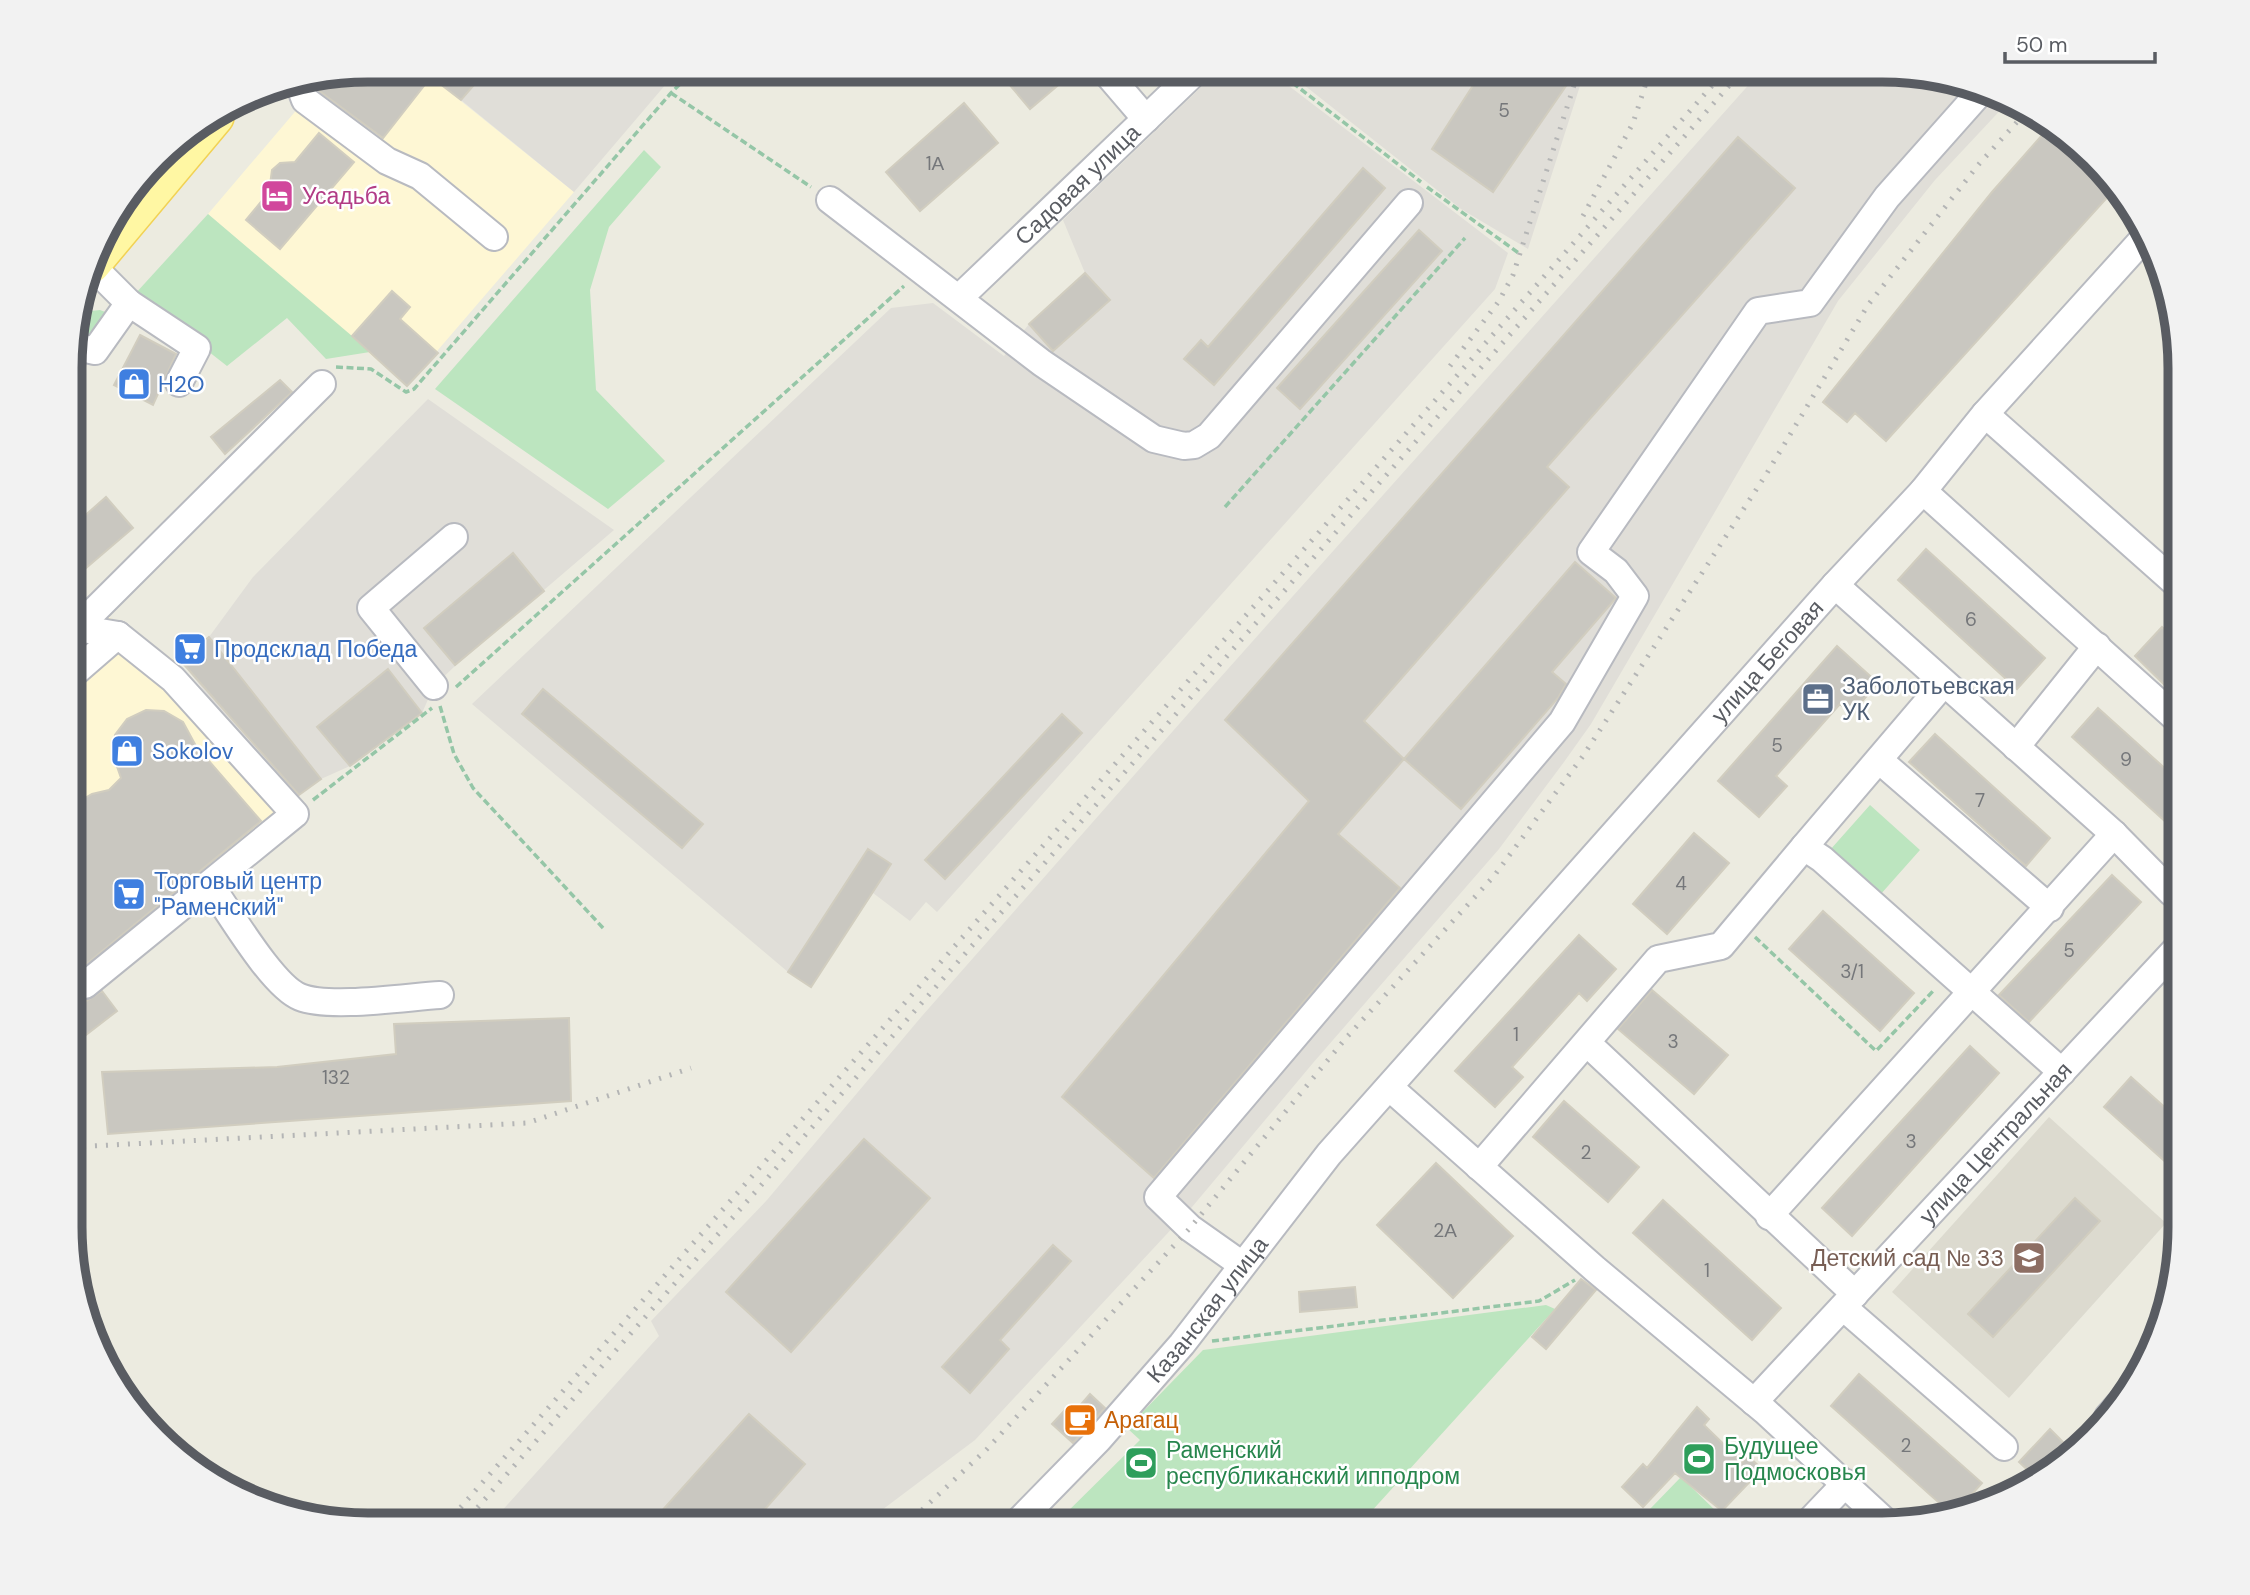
<svg xmlns="http://www.w3.org/2000/svg" width="2250" height="1595" font-family="'DM Sans',sans-serif">
<style>
.commercial{fill:#fef7d4}
.industrial{fill:#e0ded8}
.education{fill:#dcdacf}
.green{fill:#bce5bf}
.building{fill:#c9c7c0;stroke:#d1cdbf;stroke-width:2}
.lines{fill:none;stroke-linecap:round;stroke-linejoin:round}
.minor-casing{stroke:#b8bac0;stroke-width:30}
.major-casing{stroke:#f2d254;stroke-width:38}
.path{stroke:#95c6a7;stroke-width:3.5;stroke-dasharray:7 3.5;stroke-linecap:butt}
.minor{stroke:#fff;stroke-width:26}
.major{stroke:#fff7a3;stroke-width:35}
.rail{stroke:#b4b5b5;stroke-width:5;stroke-dasharray:2 9;stroke-linecap:butt}
.labels{text-anchor:middle;dominant-baseline:central;stroke-width:5;stroke-linejoin:round;paint-order:stroke}
.number-label{font-size:19px;fill:#75777a}
.street-label{font-size:23px;fill:#595c62;stroke:#fff}
.hotel-label{font-size:23px;fill:#b23c85;stroke:#fff;text-anchor:start}
.shop-label{font-size:23px;fill:#366cbe;stroke:#fff;text-anchor:start}
.service-label{font-size:23px;fill:#4e5e75;stroke:#fff;text-anchor:start}
.education-label{font-size:23px;fill:#785e54;stroke:#fff;text-anchor:end}
.food-label{font-size:23px;fill:#c56008;stroke:#fff;text-anchor:start}
.leisure-label{font-size:23px;fill:#27864d;stroke:#fff;text-anchor:start}
.rim{fill:none;stroke:#595c62;stroke-width:9}
</style>
<rect width="100%" height="100%" fill="#ecebe0"/>
<path class="commercial" d="M 431,77 L 574,192 L 407,386 L 208,214 L 305,100 L 379,143 Z
M 73,593 L 176,661 L 307,823 L 73,1010 Z"/>
<path class="industrial" d="M 487,70 L 678,70 L 574,192 L 461,100 Z
M 1219,70 L 1268,70 L 1508,253 L 1495,289 L 937,912 L 926,902 L 910,921 L 873,893 L 811,987 L 788,972 L 472,704 L 891,308 L 933,303 L 1004,356 L 1029,324 L 1085,273 L 1063,220 Z
M 1285,70 L 1585,70 L 1528,249 L 1461,209 Z
M 1761,71 L 1901,71 L 1978,86 L 2008,102 L 1935,180 L 1838,301 L 1591,724 L 1564,762 L 1499,849 L 1313,1063 L 1192,1207 L 975,1440 L 862,1525 L 490,1524 L 659,1336 L 651,1321 L 767,1200 L 922,1016 L 1195,706 Z
M 428,399 L 614,530 L 455,666 L 434,686 L 422,713 L 350,766 L 321,779 L 290,802 L 181,661 L 209,637 L 253,577 Z"/>
<path class="education" d="M 2049,1117 L 2166,1223 L 2009,1398 L 1892,1292 Z"/>
<path class="green" d="M 644,150 L 661,167 L 609,227 L 590,290 L 596,390 L 665,461 L 608,509 L 435,389 Z
M 208,214 L 352,336 L 370,352 L 326,359 L 287,318 L 227,366 L 135,294 Z
M 100,310 L 108,313 L 85,341 L 78,336 L 79,326 L 91,311 Z
M 1870,805 L 1920,850 L 1872,904 L 1822,859 Z
M 1546,1305 L 1555,1309 L 1359,1525 L 1054,1525 L 1140,1440 L 1127,1428 L 1203,1350 Z
M 1681,1477 L 1719,1514 L 1709,1525 L 1664,1525 L 1649,1510 Z"/>
<path class="building" d="M 368,70 L 487,70 L 461,100 L 431,77 L 383,138 L 318,90 L 328,78 Z
M 997,70 L 1054,70 L 1063,81 L 1030,109 Z
M 1483,70 L 1577,70 L 1493,192 L 1432,149 Z
M 964,103 L 998,143 L 920,211 L 886,172 Z
M 2051,125 L 2063,131 L 2114,190 L 1886,441 L 1855,413 L 1847,422 L 1823,402 L 1992,192 Z
M 319,133 L 354,162 L 280,249 L 246,220 L 269,192 L 272,170 L 280,163 L 295,162 Z
M 1738,137 L 1795,188 L 1547,467 L 1569,487 L 1364,721 L 1404,759 L 1338,834 L 1400,888 L 1154,1178 L 1062,1097 L 1309,801 L 1225,720 Z
M 1363,168 L 1385,188 L 1214,385 L 1184,359 L 1201,340 L 1208,347 Z
M 1419,230 L 1442,251 L 1300,409 L 1277,388 Z
M 1085,273 L 1110,300 L 1053,351 L 1029,324 Z
M 392,291 L 410,307 L 400,319 L 438,353 L 407,386 L 352,336 Z
M 140,335 L 176,354 L 153,405 L 114,385 Z
M 280,380 L 292,392 L 225,454 L 211,437 Z
M 106,497 L 133,528 L 79,574 L 73,566 L 73,526 Z
M 1926,549 L 2045,658 L 2017,689 L 1898,580 Z
M 513,553 L 544,591 L 455,665 L 424,628 Z
M 1575,562 L 1616,598 L 1552,672 L 1566,684 L 1558,698 L 1461,809 L 1404,759 Z
M 2162,627 L 2179,644 L 2179,699 L 2135,656 Z
M 209,637 L 321,779 L 299,795 L 181,661 Z
M 1837,646 L 1878,683 L 1851,714 L 1840,704 L 1776,776 L 1787,786 L 1759,817 L 1718,781 Z
M 388,669 L 422,713 L 350,766 L 317,727 Z
M 543,689 L 703,824 L 682,848 L 522,714 Z
M 2098,708 L 2179,781 L 2179,834 L 2072,737 Z
M 146,710 L 164,711 L 183,722 L 196,746 L 261,821 L 79,970 L 73,962 L 73,805 L 92,794 L 109,790 L 121,778 L 113,755 L 115,735 L 127,719 Z
M 1062,714 L 1082,733 L 945,879 L 925,860 Z
M 1935,734 L 2050,838 L 2026,866 L 1909,762 Z
M 1694,833 L 1729,863 L 1667,934 L 1633,904 Z
M 868,849 L 891,864 L 811,987 L 788,972 Z
M 2112,875 L 2141,902 L 2029,1022 L 1999,995 Z
M 1823,911 L 1914,993 L 1880,1031 L 1789,949 Z
M 1579,935 L 1616,969 L 1587,1001 L 1579,993 L 1512,1067 L 1523,1077 L 1495,1107 L 1455,1071 Z
M 1652,990 L 1728,1055 L 1694,1094 L 1618,1029 Z
M 102,991 L 117,1011 L 73,1045 L 73,1010 Z
M 569,1018 L 571,1101 L 108,1134 L 102,1072 L 277,1067 L 396,1054 L 394,1024 Z
M 1970,1046 L 1999,1073 L 1852,1236 L 1822,1208 Z
M 2131,1077 L 2179,1120 L 2179,1174 L 2104,1107 Z
M 1564,1101 L 1639,1167 L 1608,1202 L 1533,1137 Z
M 864,1139 L 930,1198 L 791,1352 L 726,1292 Z
M 1436,1163 L 1513,1236 L 1453,1298 L 1377,1225 Z
M 2075,1198 L 2100,1221 L 1993,1337 L 1968,1314 Z
M 1663,1200 L 1781,1308 L 1752,1340 L 1633,1233 Z
M 1053,1245 L 1071,1261 L 1000,1340 L 1009,1349 L 970,1393 L 942,1367 Z
M 1581,1279 L 1596,1290 L 1546,1349 L 1532,1337 Z
M 1355,1287 L 1357,1307 L 1300,1312 L 1299,1292 Z
M 1859,1374 L 1982,1483 L 1961,1506 L 1947,1510 L 1831,1406 Z
M 1090,1394 L 1105,1408 L 1073,1443 L 1052,1424 L 1065,1410 L 1071,1416 Z
M 1697,1407 L 1709,1419 L 1704,1425 L 1742,1462 L 1748,1456 L 1762,1469 L 1722,1511 L 1675,1473 L 1643,1507 L 1622,1487 L 1643,1464 L 1647,1468 Z
M 749,1414 L 805,1464 L 751,1525 L 650,1524 Z
M 2050,1429 L 2065,1444 L 2035,1477 L 2019,1462 Z"/>
<g class="lines">
<defs>
<g id="minor">
<path d="M 1104,70 L 1146,119"/>
<path d="M 299,84 L 305,100 L 387,161 L 420,176 L 494,237"/>
<path d="M 830,200 L 1042,363 L 1154,439 L 1184,446 L 1194,445 L 1209,436 L 1409,203"/>
<path id="s1" d="M 959,298 L 1197,70"/>
<path d="M 129,303 L 197,348 L 179,383"/>
<path d="M 73,346 L 95,351 L 129,303 L 92,266"/>
<path d="M 1985,414 L 2179,586"/>
<path d="M 1923,491 L 2179,721"/>
<path d="M 1835,585 L 2114,834 L 2172,893 L 2179,896"/>
<path d="M 73,623 L 77,628 L 118,635 L 173,679 L 295,814 L 85,985"/>
<path d="M 77,628 L 322,384"/>
<path d="M 73,674 L 118,635"/>
<path d="M 1943,684 L 1804,847 L 1822,859 L 2062,1072"/>
<path d="M 434,686 L 371,608 L 454,537"/>
<path d="M 2016,747 L 2097,646"/>
<path d="M 1879,760 L 2050,908"/>
<path d="M 210,885 C 229,911 272,986 300,997 C 329,1009 407,997 440,995"/>
<path d="M 1587,1043 L 1855,1294"/>
<path d="M 1389,1087 L 1595,1269 L 1765,1411 L 1888,1524"/>
<path d="M 1479,1167 L 1658,959 L 1721,946 L 1804,847"/>
<path d="M 1769,1216 L 2114,834"/>
<path d="M 1241,1264 L 1190,1228 L 1158,1197 L 1562,722 L 1635,596 L 1616,571 L 1591,552 L 1758,311 L 1810,303 L 1887,197 L 1983,89"/>
<path d="M 1843,1307 L 2004,1447"/>
<path id="s2" d="M 1754,1402 L 2179,946"/>
<path d="M 2108,1417 L 2123,1400"/>
<path id="s3" d="M 1015,1525 L 1098,1440 L 1182,1344 L 1329,1154 L 1835,585 L 1923,491 L 1985,414 L 2145,237"/>
<path d="M 1806,1525 L 1846,1483"/>
</g>
<path id="major" d="M 92,265 L 216,117"/>
</defs>
<use href="#minor" class="minor-casing"/>
<use href="#major" class="major-casing"/>
<path class="path" d="M 1276,70 L 1421,182
M 671,93 L 811,187
M 1427,187 L 1520,254
M 336,367 L 371,369 L 406,392 L 414,389 L 671,93 L 694,70
M 1225,507 L 1465,238
M 456,687 L 904,286
M 440,706 L 454,754 L 473,788 L 604,929
M 313,800 L 432,708
M 1755,937 L 1876,1051 L 1935,989
M 1212,1341 L 1539,1301 L 1575,1280"/>
<use href="#minor" class="minor"/>
<use href="#major" class="major"/>
<path class="rail" d="M 1583,216 L 1633,123 L 1650,71
M 1450,366 L 1499,301 L 1513,275 L 1579,70
M 73,1147 L 527,1123 L 691,1068
M 446,1524 L 1725,71
M 463,1524 L 1742,71
M 906,1525 L 987,1449 L 1190,1228 L 1346,1038 L 1494,876 L 1583,756 L 1767,473 L 1868,305 L 1979,164 L 2026,112"/>
</g>
<defs>
<symbol id="hotel-square" viewBox="-11 -11 22 22"><rect x="-9" y="-9" width="18" height="18" rx="4" fill="#d1479c" stroke="#fff"/><path d="M-6-4.5h1.5V1H6V5H4.5V3h-9V5H-6ZM-4 0a1.8 1.8 0 1 1 3.6 0ZM.5 0V-2.5h3Q6-2.5 6 0Z" fill="#fff"/></symbol>
<symbol id="shop-square" viewBox="-11 -11 22 22"><rect x="-9" y="-9" width="18" height="18" rx="4" fill="#3f7fe0" stroke="#fff"/><path d="M-5-2.5h2.3a2.7 3.5 0 0 1 5.4 0H5L5.5 6h-11ZM-1.5-2.5h3a1.5 2.3 0 0 0-3 0Z" fill="#fff"/></symbol>
<symbol id="supermarket-square" viewBox="-11 -11 22 22"><rect x="-9" y="-9" width="18" height="18" rx="4" fill="#3f7fe0" stroke="#fff"/><path d="M-6-5.5h2.5l.6 2H6L4.5 2H-2.5L-4.4-4H-6ZM-1.5 3.2a1.3 1.3 0 1 0 .1 0ZM3 3.2a1.3 1.3 0 1 0 .1 0Z" fill="#fff"/></symbol>
<symbol id="office-square" viewBox="-11 -11 22 22"><rect x="-9" y="-9" width="18" height="18" rx="4" fill="#5c6f8a" stroke="#fff"/><path d="M-6-3h4V-5.5h4V-3h4V5H-6ZM-1-4.5V-3h2v-1.5ZM-6 0V1H6V0Z" fill="#fff"/></symbol>
<symbol id="school-square" viewBox="-11 -11 22 22"><rect x="-9" y="-9" width="18" height="18" rx="4" fill="#8d6e63" stroke="#fff"/><path d="M0-5L7-2L0 1L-7-2ZM-4 1L0 2.5L4 1V4Q0 6-4 4Z" fill="#fff"/></symbol>
<symbol id="cafe-square" viewBox="-11 -11 22 22"><rect x="-9" y="-9" width="18" height="18" rx="4" fill="#e8710a" stroke="#fff"/><path d="M-5.5-4.5H6V0H3Q3 3.5 0 3.5H-2.5Q-5.5 3.5-5.5 0ZM3-3.2v2h1.7v-2ZM-6 4.5H4V6H-6Z" fill="#fff"/></symbol>
<symbol id="stadium-square" viewBox="-11 -11 22 22"><rect x="-9" y="-9" width="18" height="18" rx="4" fill="#2e9e5b" stroke="#fff"/><path d="M0-5a6.5 5 0 1 0 0 10a6.5 5 0 1 0 0-10ZM-3.5-1.8h7v3.6h-7Z" fill="#fff"/></symbol>
</defs>
<g fill-rule="evenodd">
<use href="#hotel-square" x="258" y="177" width="38" height="38"/>
<use href="#shop-square" x="115" y="365" width="38" height="38"/>
<use href="#supermarket-square" x="171" y="630" width="38" height="38"/>
<use href="#office-square" x="1799" y="680" width="38" height="38"/>
<use href="#shop-square" x="108" y="732" width="38" height="38"/>
<use href="#supermarket-square" x="110" y="875" width="38" height="38"/>
<use href="#school-square" x="2010" y="1239" width="38" height="38"/>
<use href="#cafe-square" x="1061" y="1401" width="38" height="38"/>
<use href="#stadium-square" x="1680" y="1440" width="38" height="38"/>
<use href="#stadium-square" x="1122" y="1444" width="38" height="38"/>
</g>
<g class="labels">
<g class="number-label">
<text x="1504" y="110">5</text>
<text x="935" y="163">1А</text>
<text x="1971" y="619">6</text>
<text x="1777" y="745">5</text>
<text x="2126" y="759">9</text>
<text x="1980" y="800">7</text>
<text x="1681" y="883">4</text>
<text x="2069" y="950">5</text>
<text x="1852" y="971">3/1</text>
<text x="1516" y="1034">1</text>
<text x="1673" y="1041">3</text>
<text x="336" y="1077">132</text>
<text x="1911" y="1141">3</text>
<text x="1586" y="1152">2</text>
<text x="1445" y="1230">2А</text>
<text x="1707" y="1270">1</text>
<text x="1906" y="1445">2</text>
</g>
<g class="street-label">
<text stroke="none"><textPath href="#s1" startOffset="164">Садовая улица</textPath></text>
<text stroke="none"><textPath href="#s3" startOffset="1146">улица Беговая</textPath></text>
<text stroke="none"><textPath href="#s2" startOffset="354">улица Центральная</textPath></text>
<text stroke="none"><textPath href="#s3" startOffset="289">Казанская улица</textPath></text>
</g>
<g class="hotel-label">
<text x="302" y="196">Усадьба</text>
</g>
<g class="shop-label">
<text x="158" y="384">H2O</text>
<text x="214" y="649">Продсклад Победа</text>
<text x="152" y="751">Sokolov</text>
<text x="154" y="881">Торговый центр<tspan x="154" dy="26">"Раменский"</tspan></text>
</g>
<g class="service-label">
<text x="1842" y="686">Заболотьевская<tspan x="1842" dy="26">УК</tspan></text>
</g>
<g class="education-label">
<text x="2004" y="1258">Детский сад № 33</text>
</g>
<g class="food-label">
<text x="1104" y="1420">Арагац</text>
</g>
<g class="leisure-label">
<text x="1724" y="1446">Будущее<tspan x="1724" dy="26">Подмосковья</tspan></text>
<text x="1166" y="1450">Раменский<tspan x="1166" dy="26">республиканский ипподром</tspan></text>
</g>
</g>
<path d="M0 0H2250V1595H0ZM368 82H1882A286 286 0 0 1 2168 368V1227A286 286 0 0 1 1882 1513H368A286 286 0 0 1 82 1227V368A286 286 0 0 1 368 82Z" fill="#f2f2f2" fill-rule="evenodd"/>
<path class="rim" d="M368 82H1882A286 286 0 0 1 2168 368V1227A286 286 0 0 1 1882 1513H368A286 286 0 0 1 82 1227V368A286 286 0 0 1 368 82Z"/>
<path d="M2005 52v10h150v-10" fill="none" stroke="#595c62" stroke-width="3.5"/>
<text x="2016" y="52" font-size="21" fill="#595c62" stroke="#ffffff" stroke-width="5" paint-order="stroke">50 m</text>
</svg>
